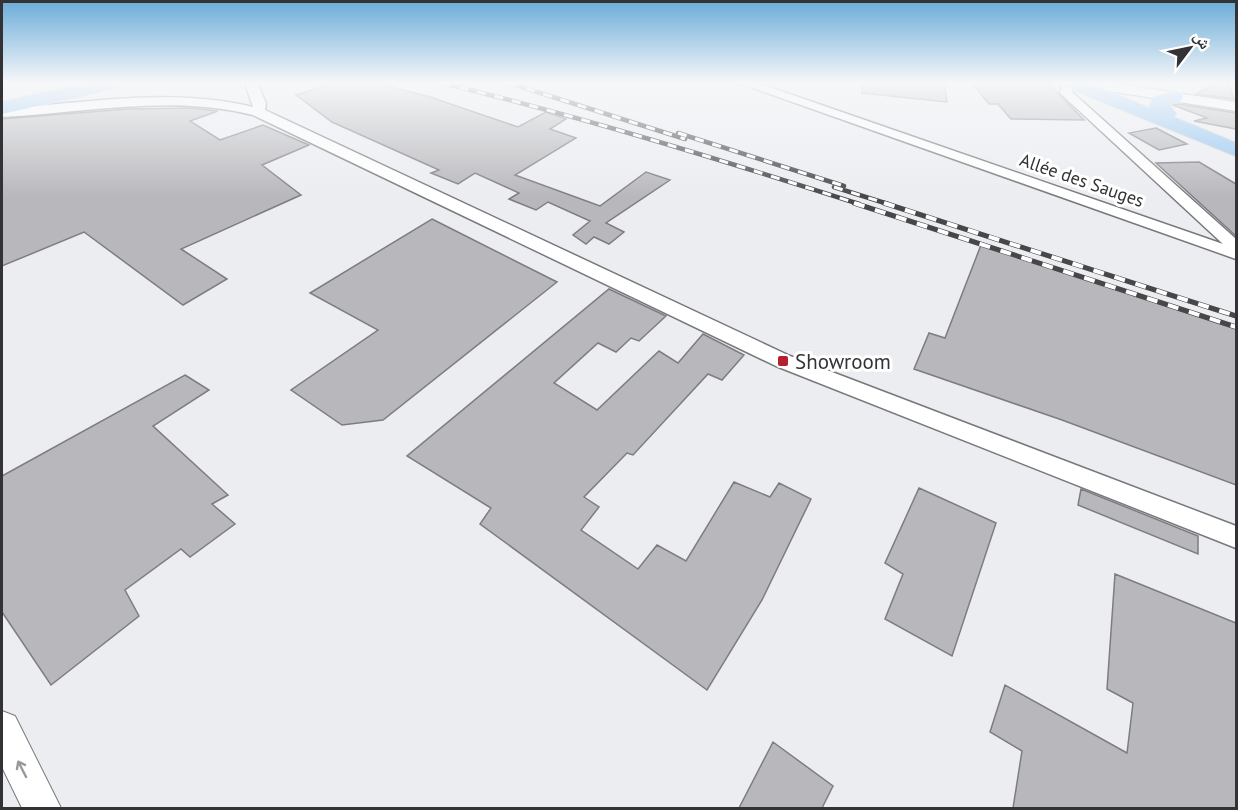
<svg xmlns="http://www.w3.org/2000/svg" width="1238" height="810" font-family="'PT Sans','Noto Naskh Arabic',sans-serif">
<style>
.building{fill:#b8b8bc;stroke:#7d7d81;stroke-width:1.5}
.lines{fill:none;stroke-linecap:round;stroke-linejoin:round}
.minor-casing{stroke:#77787c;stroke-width:3}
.tertiary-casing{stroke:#77787c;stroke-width:2}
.primary-casing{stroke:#cacaca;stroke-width:2}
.minor{fill:#fff;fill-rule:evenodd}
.tertiary{fill:#fff;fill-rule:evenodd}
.primary{fill:#91c5f2;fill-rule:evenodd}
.rail-far1-casing{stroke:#474749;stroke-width:4.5}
.rail-casing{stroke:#474749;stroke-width:5}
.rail-far1{stroke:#fff;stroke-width:3;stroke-dasharray:9;stroke-linecap:butt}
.rail{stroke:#fff;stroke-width:4;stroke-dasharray:11;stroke-linecap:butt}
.oneway{stroke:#99999a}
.poi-dot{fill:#b32131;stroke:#fff;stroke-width:2}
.labels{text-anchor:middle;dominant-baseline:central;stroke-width:6;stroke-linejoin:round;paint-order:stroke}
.far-street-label{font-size:18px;fill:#333335;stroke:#fff}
.poi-label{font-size:21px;fill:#333335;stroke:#fff;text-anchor:start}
</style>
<rect width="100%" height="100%" fill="#ebedf1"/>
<path class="building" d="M 334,83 L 377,83 L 430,97 L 518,127 L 546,112 L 566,119 L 550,129 L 576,138 L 515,175 L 600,206 L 646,172 L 670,180 L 606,223 L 624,232 L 609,244 L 594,237 L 586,244 L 573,235 L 590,221 L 548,202 L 536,210 L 509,199 L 519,193 L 475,173 L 458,184 L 431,173 L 439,170 L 332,122 L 296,95 Z
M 862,83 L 944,83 L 947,102 L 862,93 Z
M 972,83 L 1048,83 L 1084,120 L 1011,119 L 998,104 L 989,104 Z
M 1216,83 L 1228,83 L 1234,99 L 1196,94 Z
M 1178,104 L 1236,113 L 1236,129 L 1194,121 L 1207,118 L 1173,105 Z
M 191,108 L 218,111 L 190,121 L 220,140 L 263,125 L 309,145 L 262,165 L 301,195 L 181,249 L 227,279 L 183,305 L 84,232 L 2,266 L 2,119 L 128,109 Z
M 1156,128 L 1187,144 L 1159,150 L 1129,133 Z
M 1199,162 L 1236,184 L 1236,236 L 1156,163 Z
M 432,219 L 557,282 L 383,420 L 342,425 L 291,390 L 378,330 L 310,293 Z
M 981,245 L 1236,329 L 1236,485 L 1062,420 L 914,369 L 929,333 L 945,338 Z
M 609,289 L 666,316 L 639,341 L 631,338 L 616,352 L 598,343 L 554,383 L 597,410 L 659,351 L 678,363 L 703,334 L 744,355 L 722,380 L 708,374 L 633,455 L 627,453 L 584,497 L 599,507 L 581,530 L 638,569 L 657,545 L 686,561 L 734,482 L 770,497 L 779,483 L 811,499 L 762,600 L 707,690 L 480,524 L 491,508 L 407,456 Z
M 185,375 L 209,390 L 153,426 L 228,495 L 212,504 L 235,524 L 190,557 L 181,549 L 125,590 L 139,616 L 51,685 L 2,612 L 2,476 Z
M 919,488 L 996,523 L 952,656 L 885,619 L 903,574 L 885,563 Z
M 1081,489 L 1198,536 L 1198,554 L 1078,505 Z
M 1115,574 L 1236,623 L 1236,808 L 1013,808 L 1022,751 L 990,732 L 1005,685 L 1127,753 L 1133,703 L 1107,689 Z
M 773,742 L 833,786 L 822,808 L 739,808 Z"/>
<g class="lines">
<defs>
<path id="minor" d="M 245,83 L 257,83 L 266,103 L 265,110 L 790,356 L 1236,526 L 1236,548 L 776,366 L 253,115 C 171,94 86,113 2,117 L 2,109 C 84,103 172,87 253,107 Z
M 739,83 L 758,83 L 1223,244 L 1060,93 L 1062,83 L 1078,83 L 1072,88 L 1072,92 L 1236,239 L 1236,259 Z"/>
<path id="tertiary" d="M 1065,83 L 1113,83 L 1236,102 L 1236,111 L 1089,88 L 1072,88 Z
M 2,711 L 15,716 L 61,808 L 22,808 L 2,767 Z"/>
<path id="primary" d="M 89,83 L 125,83 L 116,88 L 2,114 L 2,102 Z
M 1063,83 L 1089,83 L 1151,109 L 1150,106 L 1153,97 L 1174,91 L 1181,93 L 1183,97 L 1181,101 L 1169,104 L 1176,114 L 1173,117 L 1236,143 L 1236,156 L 1066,87 Z"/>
</defs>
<use href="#minor" class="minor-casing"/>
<use href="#tertiary" class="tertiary-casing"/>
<use href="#primary" class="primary-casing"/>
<use href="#minor" class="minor"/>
<use href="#tertiary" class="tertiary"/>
<use href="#primary" class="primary"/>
<defs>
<path id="rail-far1" d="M 442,83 C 583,117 721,160 859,204
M 509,83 L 685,139
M 678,133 L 844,186
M 834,187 L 888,204"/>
<path id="rail" d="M 854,203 L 1236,327
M 884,203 L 1236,316"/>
</defs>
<use href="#rail-far1" class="rail-far1-casing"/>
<use href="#rail" class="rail-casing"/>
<use href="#rail-far1" class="rail-far1"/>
<use href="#rail" class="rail"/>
</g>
<defs><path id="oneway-shaft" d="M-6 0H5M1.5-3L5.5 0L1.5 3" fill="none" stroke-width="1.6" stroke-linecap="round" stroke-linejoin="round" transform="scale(1.5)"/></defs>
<use class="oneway" href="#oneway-shaft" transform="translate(22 769) rotate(-117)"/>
<linearGradient id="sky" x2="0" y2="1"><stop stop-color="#6aacd8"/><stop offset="0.42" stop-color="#f6f7f9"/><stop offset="1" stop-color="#f6f7f9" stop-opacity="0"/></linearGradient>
<rect width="1238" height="197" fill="url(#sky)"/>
<rect class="poi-dot" x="777" y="355" width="12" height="12" rx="3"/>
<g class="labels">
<g class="far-street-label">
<text transform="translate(1082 180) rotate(19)">Allée des Sauges</text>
</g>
<g class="poi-label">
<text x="795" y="361">Showroom</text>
</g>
</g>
<rect width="1238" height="810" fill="none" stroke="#333335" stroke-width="6"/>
<g transform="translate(1190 48) rotate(58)" stroke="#ffffff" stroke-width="4.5" paint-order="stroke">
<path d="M0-4.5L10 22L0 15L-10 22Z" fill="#333335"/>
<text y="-9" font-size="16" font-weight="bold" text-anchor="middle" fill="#333335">ش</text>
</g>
</svg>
